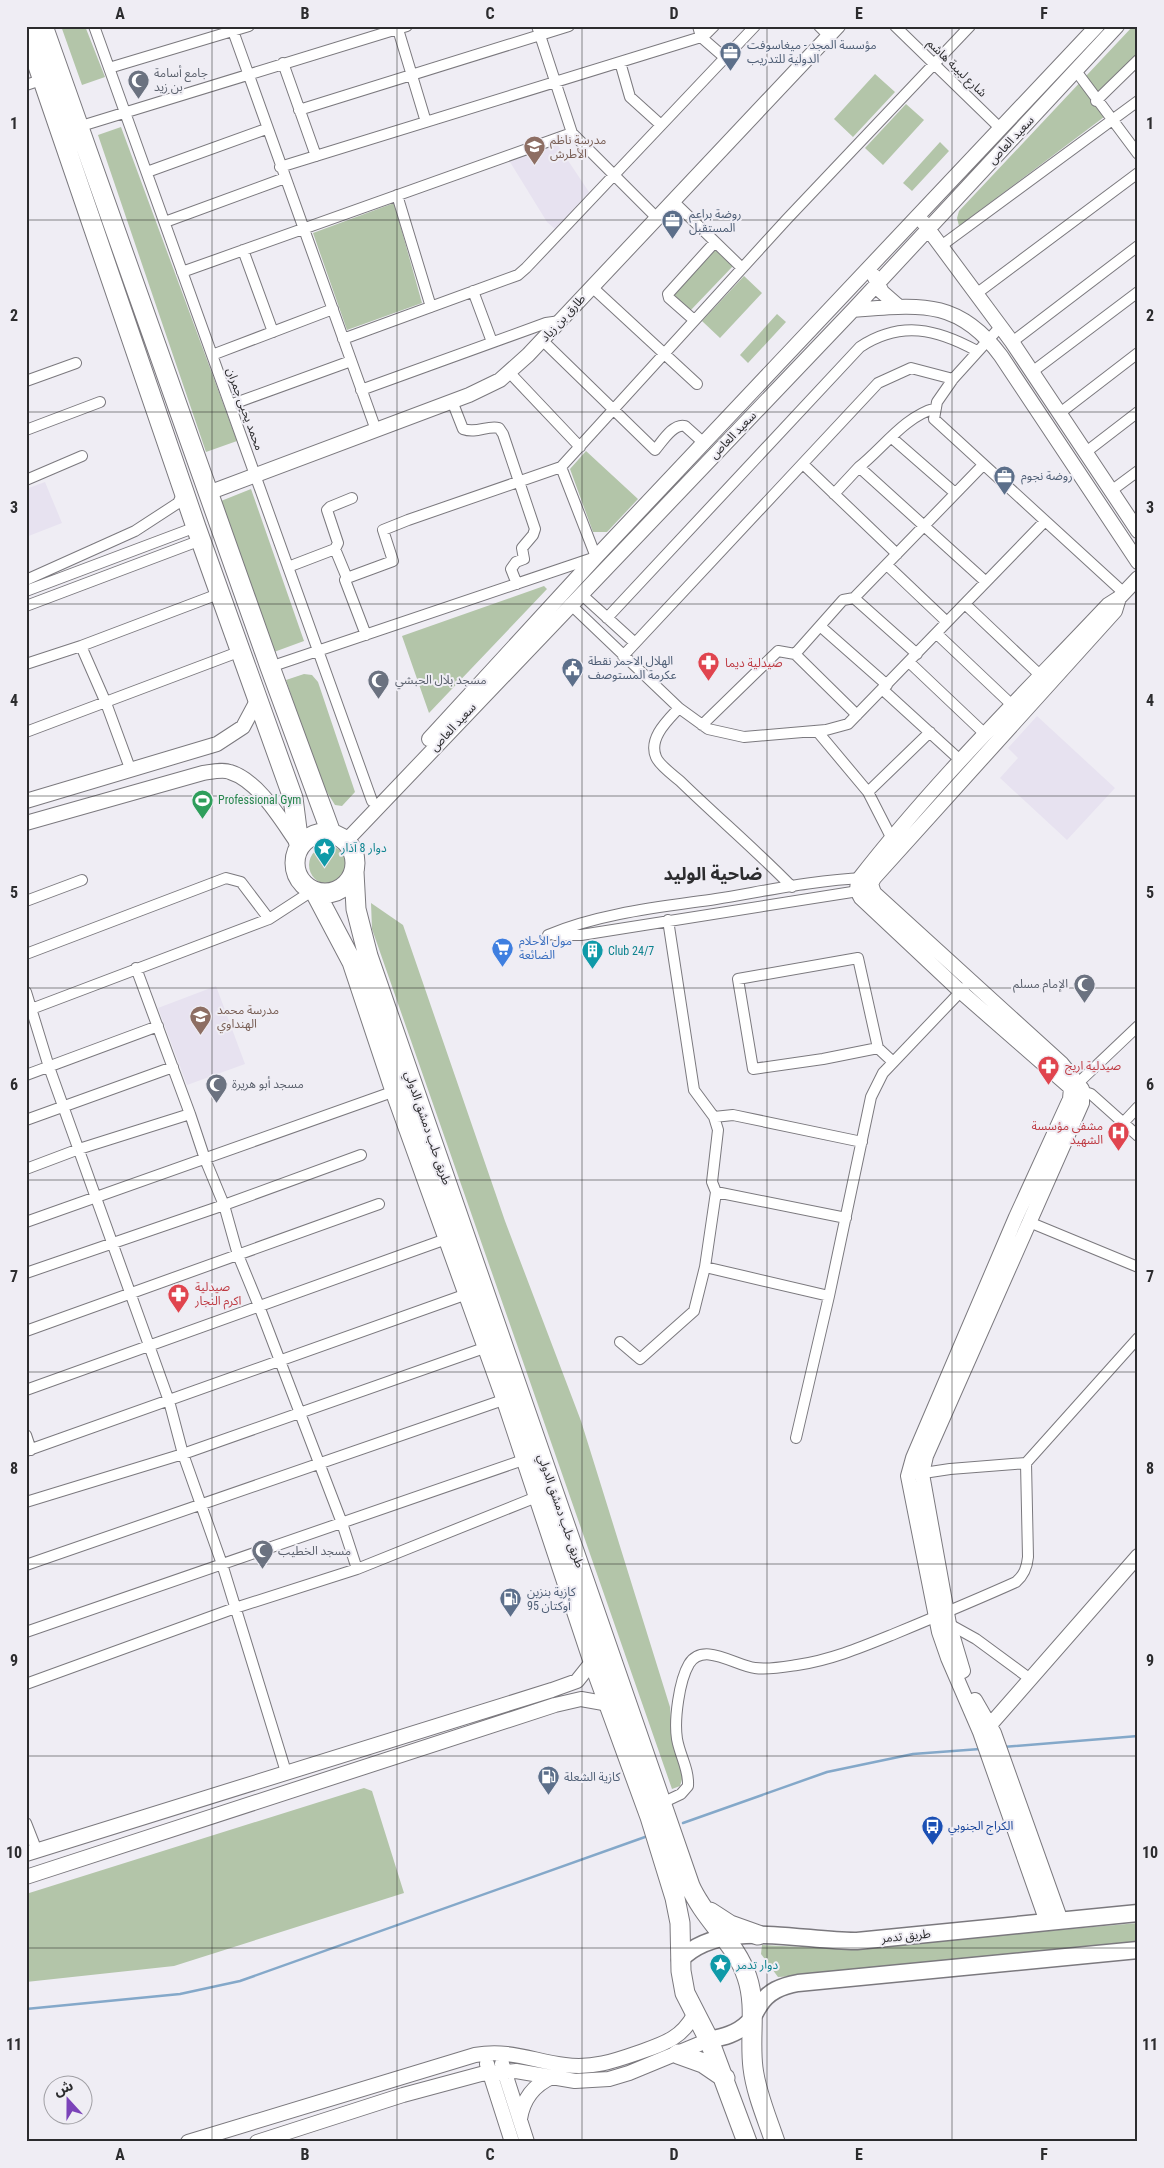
<svg xmlns="http://www.w3.org/2000/svg" width="1164" height="2168" font-family="'Roboto Condensed','Noto Sans Arabic',sans-serif">
<style>
.built{fill:#e7e2f0}
.green{fill:#b3c5a9}
.lines{fill:none;stroke-linecap:round;stroke-linejoin:round}
.stream{stroke:#84a8c9;stroke-width:2.5}
.street-casing{stroke:#7b797e;stroke-width:12}
.secondary-casing{stroke:#7b797e;stroke-width:16}
.primary-casing{stroke:#7b797e;stroke-width:19}
.highway-casing{stroke:#7b797e;stroke-width:21}
.street{stroke:#fff;stroke-width:10}
.secondary{stroke:#fff;stroke-width:14}
.primary{stroke:#fff;stroke-width:16}
.highway{stroke:#fff;stroke-width:19}
.grid{fill:none;stroke:#2c2c2e;stroke-width:1;stroke-opacity:0.55}
.labels{text-anchor:middle;dominant-baseline:central;stroke-width:4;stroke-linejoin:round;paint-order:stroke}
.service-label{font-size:12px;fill:#4e5e75;stroke:#efedf4;text-anchor:start}
.street-label{font-size:12px;fill:#2c2c2e;stroke:#efedf4}
.worship-label{font-size:12px;fill:#5b616d;stroke:#efedf4;text-anchor:start}
.education-label{font-size:12px;fill:#785e54;stroke:#efedf4;text-anchor:start}
.health-label{font-size:12px;fill:#be3a42;stroke:#efedf4;text-anchor:start}
.leisure-label{font-size:12px;fill:#27864d;stroke:#efedf4;text-anchor:start}
.culture-label{font-size:12px;fill:#0d838f;stroke:#efedf4;text-anchor:start}
.shop-label{font-size:12px;fill:#366cbe;stroke:#efedf4;text-anchor:start}
.transit-label{font-size:12px;fill:#164399;stroke:#efedf4;text-anchor:start}
.district-label{font-size:18px;font-weight:bold;fill:#2c2c2e;stroke:#efedf4}
.neatline{fill:none;stroke:#2c2c2e;stroke-width:2}
.grid-label{font-size:16px;text-anchor:middle;font-weight:bold;fill:#2c2c2e}
</style>
<rect width="100%" height="100%" fill="#efedf4"/>
<path class="built" d="M 557,144 L 589,192 L 555,229 L 547,222 L 510,162 Z
M 45,482 L 62,523 L 26,537 L 26,489 Z
M 1037,716 L 1115,788 L 1067,840 L 1000,778 L 1018,758 L 1008,748 Z
M 216,986 L 245,1064 L 187,1085 L 158,1008 Z"/>
<path class="green" d="M 61,26 L 85,26 L 105,77 L 82,85 Z
M 1133,26 L 1138,26 L 1138,57 L 1092,102 L 1104,117 L 959,226 L 957,218 L 959,211 Z
M 875,74 L 895,92 L 853,137 L 834,119 Z
M 906,104 L 924,120 L 883,165 L 865,148 Z
M 121,127 L 237,441 L 206,452 L 98,135 Z
M 940,142 L 949,151 L 912,191 L 903,183 Z
M 394,203 L 422,303 L 347,330 L 313,233 Z
M 715,249 L 733,266 L 690,311 L 673,294 Z
M 744,276 L 762,293 L 720,338 L 702,321 Z
M 777,314 L 786,322 L 748,363 L 740,355 Z
M 586,451 L 638,499 L 607,532 L 593,532 L 570,469 Z
M 251,489 L 304,641 L 274,652 L 221,501 Z
M 544,586 L 547,589 L 429,713 L 402,636 Z
M 304,674 L 312,675 L 318,682 L 355,792 L 342,806 L 335,805 L 320,781 L 286,680 Z
M309 865a19 19 0 1 1 38 0a19 19 0 1 1-38 0Z
M 371,903 L 403,925 L 505,1221 L 581,1421 L 670,1707 L 672,1736 L 683,1776 L 680,1786 L 672,1789 L 372,929 Z
M 364,1788 L 372,1791 L 404,1893 L 174,1966 L 26,1982 L 26,1894 Z
M 1138,1923 L 1138,1944 L 798,1976 L 778,1977 L 761,1954 L 762,1945 L 843,1949 Z"/>
<g class="lines">
<path class="stream" d="M 1003,1747 L 1138,1736
M 683,1823 L 827,1772 L 913,1754 L 980,1749
M 26,2009 L 180,1994 L 240,1981 L 645,1837"/>
<defs>
<path id="street" d="M 94,26 L 372,801
M 397,26 L 426,122
M 537,26 L 572,133 L 657,218
M 698,26 L 701,37 L 705,35 L 714,26
M 819,26 L 829,36
M 895,26 L 1001,129
M 233,31 L 376,430
M 620,62 L 630,97 L 661,125
M 283,63 L 316,156
M 109,68 L 249,26
M 1076,71 L 1138,154
M 26,85 L 44,79
M 1096,101 L 1138,60
M 299,110 L 569,26
M 78,127 L 407,26
M 280,167 L 701,37 L 724,57
M 147,172 L 266,129
M 397,195 L 431,307
M 673,201 L 742,268
M 165,222 L 285,178
M 941,246 L 1138,101
M 243,250 L 273,332
M 182,272 L 572,133
M 592,287 L 697,384
M 473,291 L 492,342
M 976,294 L 1138,173
M 694,320 L 669,298 L 668,294 L 715,242
M 1000,327 L 953,379 L 937,402 L 934,419 L 1124,593
M 343,339 L 518,275 L 526,268 L 755,26
M 542,340 L 655,450 C 662,442 673,423 685,426 L 705,444
M 1012,342 L 1138,246
M 212,355 L 333,309
M 509,372 L 580,447
M 1032,372 L 1138,292
M 26,381 L 76,363
M 361,390 L 546,323 L 560,321
M 452,401 L 463,429 C 477,434 487,425 499,428 L 503,434 L 535,529 L 533,535 L 522,548 L 524,559 L 516,562 L 511,569 L 517,584
M 230,405 L 351,361
M 936,408 C 905,416 883,448 859,467 L 986,582
M 1060,413 L 1138,353
M 26,430 L 100,402
M 892,438 L 955,493
M 1086,452 L 1138,412
M 803,464 L 897,554
M 26,480 L 82,456
M 1111,491 L 1138,471
M 834,494 L 859,467
M 335,549 L 347,578
M 887,565 L 947,622
M 288,567 L 335,549 L 338,543 L 327,510 L 330,507 L 352,498
M 26,580 L 135,531 L 178,503 L 184,491
M 26,591 L 196,527
M 581,594 L 635,643
M 854,598 L 917,654
M 570,604 L 679,708 L 708,729 L 744,737 L 826,730 L 848,724 L 1045,521
M 965,604 L 1041,676
M 26,606 L 201,540
M 607,618 L 860,347 C 901,320 937,329 977,351
M 820,626 L 887,685
M 937,634 L 1012,705
M 366,635 L 345,580 L 347,578 L 393,561 L 383,530 L 408,520 L 561,467 L 787,219 L 970,26
M 81,646 L 106,703 L 131,771
M 795,654 L 857,715
M 623,656 L 878,383 L 911,368 L 953,379
M 909,662 L 985,734
M 26,664 L 81,646 L 221,593
M 270,667 L 596,557 L 561,467
M 882,689 L 961,761
M 679,708 C 668,720 648,738 656,757 C 659,765 673,775 680,781 C 717,817 756,850 792,887
M 702,725 L 778,651 L 795,654 L 843,600 L 854,598 L 983,465
M 817,731 L 868,792 L 891,837
M 26,732 L 241,651
M 868,792 L 930,732
M 26,901 L 82,880
M 668,920 L 694,1090 L 714,1117 L 718,1130 L 712,1182 L 716,1192
M 548,935 C 600,913 661,907 716,899 C 765,891 815,880 864,878
M 554,935 L 581,935 L 871,889
M 26,954 L 226,878 L 241,882 L 269,919
M 136,968 L 190,1114 L 205,1159 L 224,1205 L 238,1255 L 259,1306 L 342,1523 L 357,1569
M 26,992 L 49,1067 L 169,1401 L 183,1454 L 222,1564 L 286,1772
M 26,1011 L 269,919 L 312,891
M 878,1048 L 823,1059 L 753,1069 L 738,979 L 858,958 L 878,1048 L 893,1062
M 26,1075 L 158,1026
M 1078,1083 L 1138,1026
M 1076,1089 L 1091,1094 L 1138,1136
M 714,1117 L 733,1115 L 862,1142
M 26,1120 L 173,1067
M 1123,1123 L 1138,1107
M 26,1169 L 79,1149 L 190,1114
M 26,1222 L 395,1091
M 1029,1222 L 1138,1267
M 26,1273 L 224,1205 L 361,1155
M 829,1296 L 705,1267 L 716,1192 L 846,1218
M 26,1331 L 379,1204
M 620,1342 L 640,1359 L 694,1311 L 705,1267
M 26,1390 L 449,1238
M 26,1435 L 31,1450
M 796,1438 L 829,1296 L 871,1097 L 883,1073 L 964,988
M 26,1451 L 467,1294
M 917,1474 L 950,1469 L 1026,1463
M 26,1502 L 183,1454 L 487,1347
M 26,1565 L 506,1399
M 949,1624 L 976,1639 L 1029,1678
M 26,1632 L 526,1459
M 26,1684 L 235,1608 L 357,1569 L 539,1496
M 662,1803 L 681,1794 L 688,1786 C 689,1769 680,1756 677,1739 C 674,1720 679,1681 689,1664 C 703,1641 736,1666 755,1668 C 768,1670 784,1667 797,1665 C 831,1660 862,1647 894,1634 C 935,1617 976,1600 1016,1582 C 1024,1575 1027,1568 1028,1557 L 1026,1463 L 1138,1338
M 26,1823 L 37,1851"/>
<path id="secondary" d="M 923,222 L 1012,342 L 1138,531
M 874,276 L 882,292 L 898,306
M 853,310 C 919,305 958,298 1001,356 L 1138,562
M 208,493 L 469,395 L 500,380 L 528,355 L 838,26
M 429,739 L 596,557 L 1097,26
M 26,801 L 217,744 L 243,727 L 258,699
M 26,823 L 203,773 C 211,772 223,769 230,772 C 259,781 281,820 298,844
M 346,841 L 853,310 L 1117,26
M 963,1671 L 949,1624 L 922,1474 L 926,1456 L 1082,1103 L 1082,1089 L 1062,1064 L 874,893 L 871,884 L 874,878 L 1115,611 L 1119,598
M 975,1700 L 994,1733 L 1061,1921
M 983,1730 L 990,1725 L 1138,1556
M 26,1854 L 552,1690 L 577,1681 L 593,1661
M 26,1877 L 555,1705 L 581,1699 L 609,1704
M 1047,1922 L 980,1732 L 948,1658 L 939,1632 L 908,1476 L 913,1458 L 1016,1217 L 1070,1099 L 1071,1088 L 960,991 L 861,898 C 857,891 856,887 859,879 C 935,781 1024,694 1108,605 L 1119,598 L 1138,578
M 487,2064 L 512,2142
M 502,2064 L 527,2142
M 520,2119 C 523,2099 534,2085 552,2077
M 188,2142 L 475,2055 C 510,2049 533,2061 565,2065 C 594,2069 617,2060 643,2051 C 666,2043 682,2037 694,2015
M 257,2142 L 403,2095 L 481,2074 L 516,2071 L 575,2081 L 609,2079 L 629,2073 L 709,2040"/>
<path id="primary" d="M 680,1960 C 720,1917 804,1942 857,1941 L 1138,1913
M 709,2040 C 723,2037 737,2034 748,2023 C 753,2018 755,2012 759,2006 C 768,1991 782,1986 798,1983 L 1138,1950"/>
<path id="highway" d="M 43,26 L 270,667 L 331,833
M 26,31 L 196,527 L 293,798 L 299,845
M295 863a30 30 0 1 1 60 0a30 30 0 1 1-60 0Z
M 354,872 L 356,909 L 368,956 L 690,1886 C 705,1920 736,1943 747,1977 C 757,2007 749,2037 753,2068 C 756,2093 767,2118 775,2142
M 315,892 L 352,962 L 395,1091 L 506,1399 L 593,1661 L 650,1817 L 675,1898 L 680,1923 L 681,1971 L 685,1993 L 709,2040 L 747,2142
M 710,1912 L 730,1925 L 758,1935
M 678,2054 L 703,2063 L 725,2078"/>
</defs>
<use href="#street" class="street-casing"/>
<use href="#secondary" class="secondary-casing"/>
<use href="#primary" class="primary-casing"/>
<use href="#highway" class="highway-casing"/>
<use href="#street" class="street"/>
<use href="#secondary" class="secondary"/>
<use href="#primary" class="primary"/>
<use href="#highway" class="highway"/>
</g>
<path class="grid" d="M 212,26 L 212,2142M 397,26 L 397,2142M 582,26 L 582,2142M 767,26 L 767,2142M 952,26 L 952,2142M 26,220 L 1138,220M 26,412 L 1138,412M 26,604 L 1138,604M 26,796 L 1138,796M 26,988 L 1138,988M 26,1180 L 1138,1180M 26,1372 L 1138,1372M 26,1564 L 1138,1564M 26,1756 L 1138,1756M 26,1948 L 1138,1948"/>
<defs>
<symbol id="office-pin" viewBox="-11 -11 22 30"><path d="M0 17L-7.5 6A9.5 9.5 0 1 1 7.5 6Z" fill="#5c6f8a" stroke="#efedf4"/><path d="M-6-3h4V-5.5h4V-3h4V5H-6ZM-1-4.5V-3h2v-1.5ZM-6 0V1H6V0Z" fill="#fff"/></symbol>
<symbol id="mosque-pin" viewBox="-11 -11 22 30"><path d="M0 17L-7.5 6A9.5 9.5 0 1 1 7.5 6Z" fill="#6b7280" stroke="#efedf4"/><path d="M3.5-4.9A6 6 0 1 0 3.5 4.9A5 5 0 1 1 3.5-4.9Z" fill="#fff"/></symbol>
<symbol id="school-pin" viewBox="-11 -11 22 30"><path d="M0 17L-7.5 6A9.5 9.5 0 1 1 7.5 6Z" fill="#8d6e63" stroke="#efedf4"/><path d="M0-5L7-2L0 1L-7-2ZM-4 1L0 2.5L4 1V4Q0 6-4 4Z" fill="#fff"/></symbol>
<symbol id="pharmacy-pin" viewBox="-11 -11 22 30"><path d="M0 17L-7.5 6A9.5 9.5 0 1 1 7.5 6Z" fill="#e0444e" stroke="#efedf4"/><path d="M-2-6h4v4h4v4h-4v4h-4v-4h-4v-4h4Z" fill="#fff"/></symbol>
<symbol id="civic-pin" viewBox="-11 -11 22 30"><path d="M0 17L-7.5 6A9.5 9.5 0 1 1 7.5 6Z" fill="#5c6f8a" stroke="#efedf4"/><path d="M-.6-6.5H3V-4.5H.6V-3L4-1V1h2V6H-6V1h2V-1L-.6-3ZM-1.2 2.5V6h2.4V2.5Z" fill="#fff"/></symbol>
<symbol id="stadium-pin" viewBox="-11 -11 22 30"><path d="M0 17L-7.5 6A9.5 9.5 0 1 1 7.5 6Z" fill="#2e9e5b" stroke="#efedf4"/><path d="M0-5a6.5 5 0 1 0 0 10a6.5 5 0 1 0 0-10ZM-3.5-1.8h7v3.6h-7Z" fill="#fff"/></symbol>
<symbol id="sight-pin" viewBox="-11 -11 22 30"><path d="M0 17L-7.5 6A9.5 9.5 0 1 1 7.5 6Z" fill="#0f9aa8" stroke="#efedf4"/><path d="M0-6L1.8-2.2L6-1.7L2.9 1.2L3.7 5.4L0 3.3L-3.7 5.4L-2.9 1.2L-6-1.7L-1.8-2.2Z" fill="#fff"/></symbol>
<symbol id="supermarket-pin" viewBox="-11 -11 22 30"><path d="M0 17L-7.5 6A9.5 9.5 0 1 1 7.5 6Z" fill="#3f7fe0" stroke="#efedf4"/><path d="M-6-5.5h2.5l.6 2H6L4.5 2H-2.5L-4.4-4H-6ZM-1.5 3.2a1.3 1.3 0 1 0 .1 0ZM3 3.2a1.3 1.3 0 1 0 .1 0Z" fill="#fff"/></symbol>
<symbol id="building-pin" viewBox="-11 -11 22 30"><path d="M0 17L-7.5 6A9.5 9.5 0 1 1 7.5 6Z" fill="#0f9aa8" stroke="#efedf4"/><path d="M-4-6H4V6H1V3H-1V6H-4ZM-2.5-4.3h1.7v1.8h-1.7ZM.8-4.3h1.7v1.8H.8ZM-2.5-1h1.7V.8h-1.7ZM.8-1h1.7V.8H.8Z" fill="#fff"/></symbol>
<symbol id="hospital-pin" viewBox="-11 -11 22 30"><path d="M0 17L-7.5 6A9.5 9.5 0 1 1 7.5 6Z" fill="#e0444e" stroke="#efedf4"/><path d="M-5-5h3v3.5h4V-5h3V5h-3V1.5h-4V5h-3Z" fill="#fff"/></symbol>
<symbol id="fuel-pin" viewBox="-11 -11 22 30"><path d="M0 17L-7.5 6A9.5 9.5 0 1 1 7.5 6Z" fill="#5c6f8a" stroke="#efedf4"/><path d="M-5.5-6h7V0h2V4h1.3V-2.5L3-4.5l.8-.8L6-3V5H2.5V1h-1V6h-7ZM-4.2-4.7v3.2H.2V-4.7Z" fill="#fff"/></symbol>
<symbol id="bus-pin" viewBox="-11 -11 22 30"><path d="M0 17L-7.5 6A9.5 9.5 0 1 1 7.5 6Z" fill="#1a4fb4" stroke="#efedf4"/><path d="M-5-6H5V4H4V6H2V4H-2V6H-4V4H-5ZM-3.5-4V0h7V-4ZM-3.5 1.2v1.5H-2V1.2ZM2 1.2v1.5H3.5V1.2Z" fill="#fff"/></symbol>
</defs>
<g fill-rule="evenodd">
<use href="#office-pin" x="718" y="40" width="25" height="34"/>
<use href="#mosque-pin" x="126" y="68" width="25" height="34"/>
<use href="#school-pin" x="522" y="134" width="25" height="34"/>
<use href="#office-pin" x="660" y="208" width="25" height="34"/>
<use href="#office-pin" x="992" y="464" width="25" height="34"/>
<use href="#pharmacy-pin" x="696" y="650" width="25" height="34"/>
<use href="#civic-pin" x="560" y="656" width="25" height="34"/>
<use href="#mosque-pin" x="366" y="668" width="25" height="34"/>
<use href="#stadium-pin" x="190" y="788" width="25" height="34"/>
<use href="#sight-pin" x="312" y="836" width="25" height="34"/>
<use href="#supermarket-pin" x="490" y="936" width="25" height="34"/>
<use href="#building-pin" x="580" y="938" width="25" height="34"/>
<use href="#mosque-pin" x="1072" y="972" width="25" height="34"/>
<use href="#school-pin" x="188" y="1004" width="25" height="34"/>
<use href="#pharmacy-pin" x="1036" y="1054" width="25" height="34"/>
<use href="#mosque-pin" x="204" y="1072" width="25" height="34"/>
<use href="#hospital-pin" x="1106" y="1120" width="25" height="34"/>
<use href="#pharmacy-pin" x="166" y="1282" width="25" height="34"/>
<use href="#mosque-pin" x="250" y="1538" width="25" height="34"/>
<use href="#fuel-pin" x="498" y="1586" width="25" height="34"/>
<use href="#fuel-pin" x="536" y="1764" width="25" height="34"/>
<use href="#bus-pin" x="920" y="1814" width="25" height="34"/>
<use href="#sight-pin" x="708" y="1952" width="25" height="34"/>
</g>
<g class="labels">
<g class="service-label">
<text x="747" y="45">مؤسسة المجد - ميغاسوفت<tspan x="747" dy="14">الدولية للتدريب</tspan></text>
<text x="689" y="214">روضة براعم<tspan x="689" dy="14">المستقبل</tspan></text>
<text x="1021" y="476">روضة نجوم</text>
<text x="588" y="661">الهلال الاحمر نقطة<tspan x="588" dy="14">عكرمة المستوصف</tspan></text>
<text x="527" y="1592">كازية بنزين<tspan x="527" dy="14">أوكتان 95</tspan></text>
<text x="564" y="1777">كازية الشعلة</text>
</g>
<g class="street-label">
<text transform="translate(957 68) rotate(44)">شارع لبيبة هاشم</text>
<text transform="translate(1011 140) rotate(-47)">سعيد العاص</text>
<text transform="translate(563 318) rotate(-47)">طارق بن زياد</text>
<text transform="translate(245 409) rotate(70)">محمد يحيى جمران</text>
<text transform="translate(733 435) rotate(-46)">سعيد العاص</text>
<text transform="translate(453 727) rotate(-47)">سعيد العاص</text>
<text transform="translate(428 1128) rotate(71)">طريق حلب دمشق الدولي</text>
<text transform="translate(561 1511) rotate(71)">طريق حلب دمشق الدولي</text>
<text transform="translate(906 1936) rotate(-6)">طريق تدمر</text>
</g>
<g class="worship-label">
<text x="154" y="73">جامع أسامة<tspan x="154" dy="14">بن زيد</tspan></text>
<text x="395" y="680">مسجد بلال الحبشي</text>
<text x="1068" y="984" text-anchor="end">الإمام مسلم</text>
<text x="232" y="1084">مسجد أبو هريرة</text>
<text x="278" y="1551">مسجد الخطيب</text>
</g>
<g class="education-label">
<text x="550" y="140">مدرسة ناظم<tspan x="550" dy="14">الأطرش</tspan></text>
<text x="217" y="1010">مدرسة محمد<tspan x="217" dy="14">الهنداوي</tspan></text>
</g>
<g class="health-label">
<text x="725" y="663">صيدلية ديما</text>
<text x="1065" y="1066">صيدلية اريج</text>
<text x="1103" y="1126" text-anchor="end">مشفى مؤسسة<tspan x="1103" dy="14">الشهيد</tspan></text>
<text x="195" y="1287">صيدلية<tspan x="195" dy="14">اكرم النجار</tspan></text>
</g>
<g class="leisure-label">
<text x="218" y="800">Professional Gym</text>
</g>
<g class="culture-label">
<text x="341" y="848">دوار 8 آذار</text>
<text x="608" y="951">Club 24/7</text>
<text x="736" y="1965">دوار تدمر</text>
</g>
<g class="shop-label">
<text x="519" y="941">مول الأحلام<tspan x="519" dy="14">الضائعة</tspan></text>
</g>
<g class="transit-label">
<text x="948" y="1826">الكراج الجنوبي</text>
</g>
<g class="district-label">
<text x="713" y="873">ضاحية الوليد</text>
</g>
</g>
<rect width="1164" height="2168" fill="none" stroke="#efedf4" stroke-width="55"/>
<g transform="translate(68 2100) rotate(339)"><circle r="24" fill="#efedf4" stroke="#a1a0a5"/>
<path d="M0-4L9 19L0 12L-9 19Z" fill="#7b43b9"/>
<text y="-8" font-size="14" font-weight="bold" text-anchor="middle" fill="#2c2c2e">ش</text>
</g>
<rect x="28" y="28" width="1108" height="2112" class="neatline"/>
<g class="grid-label">
<text x="120" y="19">A</text>
<text x="305" y="19">B</text>
<text x="490" y="19">C</text>
<text x="674" y="19">D</text>
<text x="859" y="19">E</text>
<text x="1044" y="19">F</text>
<text x="14" y="129">1</text>
<text x="1150" y="129">1</text>
<text x="14" y="321">2</text>
<text x="1150" y="321">2</text>
<text x="14" y="513">3</text>
<text x="1150" y="513">3</text>
<text x="14" y="706">4</text>
<text x="1150" y="706">4</text>
<text x="14" y="898">5</text>
<text x="1150" y="898">5</text>
<text x="14" y="1090">6</text>
<text x="1150" y="1090">6</text>
<text x="14" y="1282">7</text>
<text x="1150" y="1282">7</text>
<text x="14" y="1474">8</text>
<text x="1150" y="1474">8</text>
<text x="14" y="1666">9</text>
<text x="1150" y="1666">9</text>
<text x="14" y="1858">10</text>
<text x="1150" y="1858">10</text>
<text x="14" y="2050">11</text>
<text x="1150" y="2050">11</text>
<text x="120" y="2160">A</text>
<text x="305" y="2160">B</text>
<text x="490" y="2160">C</text>
<text x="674" y="2160">D</text>
<text x="859" y="2160">E</text>
<text x="1044" y="2160">F</text>
</g>
</svg>
